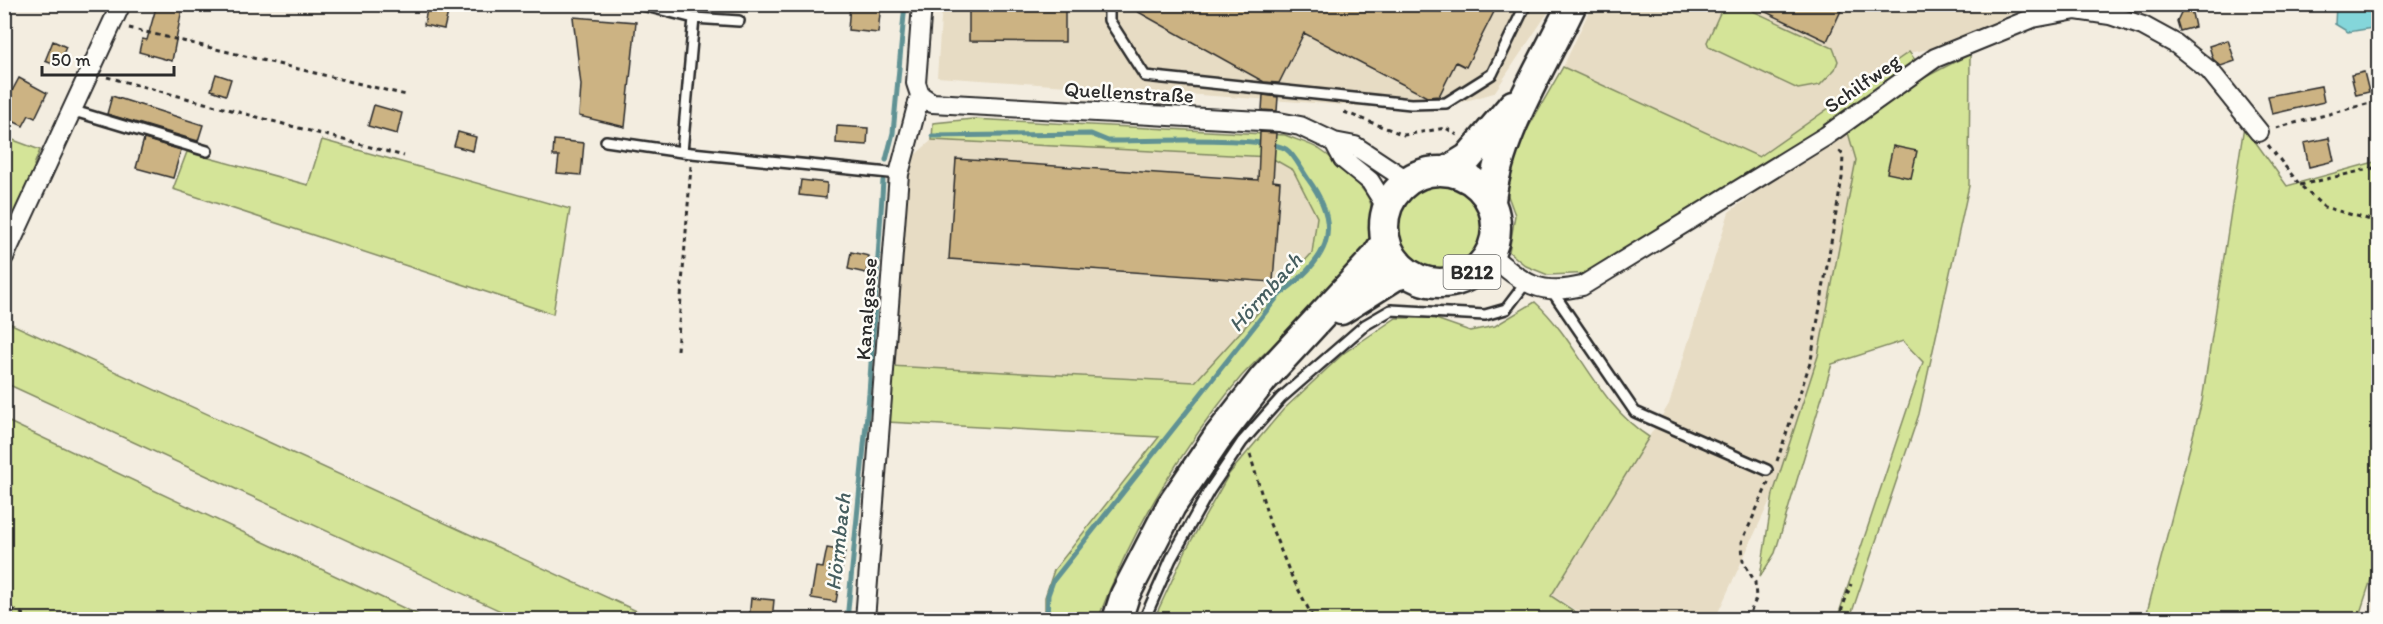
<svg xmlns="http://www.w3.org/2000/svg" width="2383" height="624" font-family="Itim,sans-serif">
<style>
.built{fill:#e7dcc4}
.green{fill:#d4e498;stroke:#808862;stroke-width:1.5}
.water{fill:#84d6da;stroke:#609294;stroke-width:1.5}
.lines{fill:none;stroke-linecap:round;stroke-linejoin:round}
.stream{stroke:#609294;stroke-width:5}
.building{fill:#ccb383;stroke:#2b2b2b;stroke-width:1.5}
.lane-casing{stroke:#2b2b2b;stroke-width:14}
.street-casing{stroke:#2b2b2b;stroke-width:22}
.primary-casing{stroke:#2b2b2b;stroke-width:33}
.path{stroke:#2b2b2b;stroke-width:3;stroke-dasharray:4.5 4.5;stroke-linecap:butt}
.lane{stroke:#fdfcf7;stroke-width:9}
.street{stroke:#fdfcf7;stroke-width:18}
.primary{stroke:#fdfcf7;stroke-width:28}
.labels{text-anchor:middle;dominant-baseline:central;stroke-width:5;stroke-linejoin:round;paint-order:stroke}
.shield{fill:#fdfcf7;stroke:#6a6a68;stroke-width:1.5}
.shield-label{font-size:20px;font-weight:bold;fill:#2b2b2b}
.street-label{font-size:21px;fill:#2b2b2b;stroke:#fdfcf7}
.water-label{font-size:22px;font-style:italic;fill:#465e60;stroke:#fdfcf7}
</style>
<rect width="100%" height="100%" fill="#f3ede0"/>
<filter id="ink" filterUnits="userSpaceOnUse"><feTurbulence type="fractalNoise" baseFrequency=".0167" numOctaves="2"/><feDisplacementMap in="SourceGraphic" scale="12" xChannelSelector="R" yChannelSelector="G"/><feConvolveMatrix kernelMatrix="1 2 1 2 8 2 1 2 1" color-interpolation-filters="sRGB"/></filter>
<g filter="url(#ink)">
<path class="built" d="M 942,5 L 1553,5 L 1494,93 L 1451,105 L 1358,106 L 937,77 Z
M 1592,5 L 2030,5 L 1945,46 L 1909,53 L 1759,158 L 1563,67 Z
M 1847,129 L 1856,160 L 1818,356 L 1773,494 L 1715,619 L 1589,619 L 1552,595 L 1669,404 L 1729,212 L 1780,174 Z
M 932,140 L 1270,157 L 1293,170 L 1317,217 L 1312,253 L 1195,382 L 890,366 L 908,161 Z"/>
<path class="green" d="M 1724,4 L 1740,5 L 1833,48 L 1838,61 L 1835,69 L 1820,85 L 1798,89 L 1709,47 L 1707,42 Z
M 1909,52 L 1916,61 L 1722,197 L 1596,273 L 1548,275 L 1526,266 L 1509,252 L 1515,215 L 1504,185 L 1508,163 L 1563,67 L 1759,157 Z
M 1970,54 L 1969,186 L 1919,414 L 1851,615 L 1848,619 L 1837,619 L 1923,362 L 1903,341 L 1832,364 L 1775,553 L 1760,577 L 1773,494 L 1818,356 L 1856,160 L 1847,129 L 1891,95 Z
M 973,119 L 1285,135 C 1296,140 1309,143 1319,149 C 1334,159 1367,188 1371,205 C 1373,213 1371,232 1369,241 C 1360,278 1269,343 1240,378 C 1180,451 1131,531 1098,619 L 1045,619 L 1045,597 L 1054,570 L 1159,437 L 887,422 L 890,366 L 1195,382 L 1312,253 L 1317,217 L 1293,170 L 1270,157 L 932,140 L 933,123 Z
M 2244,126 L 2287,186 L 2378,161 L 2378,558 L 2358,619 L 2145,620 L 2202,401 Z
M 5,137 L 40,150 L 34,165 L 50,170 L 5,275 Z
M 322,140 L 570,209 L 553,314 L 173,189 L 187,152 L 308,185 Z
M1397 225a44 44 0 1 1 88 0a44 44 0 1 1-88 0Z
M 1535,302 C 1579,342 1598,405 1649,437 L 1551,596 L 1586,619 L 1154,619 L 1186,550 L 1229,474 L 1283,410 L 1344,353 L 1396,318 L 1433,318 L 1470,331 L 1495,326 Z
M 4,321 L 5,321 L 654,619 L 518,619 L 5,383 Z
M 5,420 L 427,619 L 5,619 Z"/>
<path class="water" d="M 2336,5 L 2378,5 L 2378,27 L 2348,32 L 2335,24 Z"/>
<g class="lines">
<path class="stream" d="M 932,136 L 1091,134 L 1108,141 C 1139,141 1267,136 1286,149 C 1295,155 1302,171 1308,179 C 1346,231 1325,261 1279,295 L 1053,581 L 1048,595 L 1047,620
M 886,160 L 893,133 L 905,4
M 847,620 L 869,394 L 883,181"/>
</g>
<path class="building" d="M 157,4 L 183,4 L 172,61 L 139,52 L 142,39 L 147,40 Z
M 428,4 L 450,4 L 444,29 L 424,25 Z
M 850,4 L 881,4 L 878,33 L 848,30 Z
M 969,4 L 1065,4 L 1065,42 L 969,41 Z
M 1124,4 L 1498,4 L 1466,67 L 1456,62 L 1439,96 L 1427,97 L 1304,33 L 1279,83 L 1264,82 Z
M 1749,4 L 1844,4 L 1827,41 Z
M 2185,4 L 2190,4 L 2195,27 L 2180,31 L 2177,21 Z
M 573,17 L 636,22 L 625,127 L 579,116 L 581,85 Z
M 2228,40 L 2235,61 L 2221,66 L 2213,59 L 2209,46 Z
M 53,41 L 66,47 L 58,66 L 45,61 Z
M 2364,72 L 2369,92 L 2356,95 L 2351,75 Z
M 216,74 L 231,79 L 226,95 L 211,90 Z
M 19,78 L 47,93 L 35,118 L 29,115 L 23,126 L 4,117 L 4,106 Z
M 2321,86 L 2324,102 L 2272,114 L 2268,96 Z
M 1263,95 L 1278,97 L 1277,111 L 1262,110 Z
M 112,96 L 203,125 L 198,141 L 107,114 Z
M 374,105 L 402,113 L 397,134 L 368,126 Z
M 837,126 L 868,128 L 867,145 L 836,143 Z
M 458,132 L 476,137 L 473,151 L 454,146 Z
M 1260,132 L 1276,133 L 1273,181 L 1280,182 L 1273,282 L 949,259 L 956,159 L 1258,180 Z
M 2329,138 L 2334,161 L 2309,167 L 2304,143 Z
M 144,139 L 181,150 L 173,178 L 136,168 Z
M 554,140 L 584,143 L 581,175 L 557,173 L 559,156 L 553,156 Z
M 1893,146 L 1917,151 L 1911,178 L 1887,173 Z
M 801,180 L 827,183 L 826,198 L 799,195 Z
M 851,252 L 869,256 L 866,273 L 848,269 Z
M 827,548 L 845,551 L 836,602 L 811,598 L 816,567 L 823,568 Z
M 751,598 L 774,600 L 772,620 L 749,620 Z"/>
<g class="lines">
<defs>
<path id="lane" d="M 638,4 L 694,18 L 682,152
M 1109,4 L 1109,20 L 1145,76 L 1411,104 L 1446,103 L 1492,74 L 1526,4
M 694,18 L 739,21
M 74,111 L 207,151
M 606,141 L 682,152 L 899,174
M 1552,291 L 1635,412 L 1767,470
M 1144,620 L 1171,559 L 1209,491 L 1242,442 L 1281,398 L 1365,325 L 1391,310 L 1485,315 L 1506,309 L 1525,284"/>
<path id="street" d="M 920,95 L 932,103 L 1279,122 L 1300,126 L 1334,142 L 1355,146 L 1408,181
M 1334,142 L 1343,159 L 1370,181 L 1387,208
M 1489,254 C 1521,281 1538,297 1582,286 L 1826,136 L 1935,58 L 2033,18 L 2076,10 L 2110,15 L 2143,26 L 2176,44 L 2210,71 L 2259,132
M 4,257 L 121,4
M 865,620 L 899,174 L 920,95 L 916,83 L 922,4"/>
<path id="primary" d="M 1447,171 L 1468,158 L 1513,105
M1384 227a56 56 0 1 1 112 0a56 56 0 1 1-112 0Z
M 1491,201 C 1498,134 1543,66 1572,4
M 1341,310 L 1395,276 L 1407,273
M 1117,620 L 1125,595 L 1171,506 L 1217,438 L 1264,378 L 1375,258 L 1386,241"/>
</defs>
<use href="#lane" class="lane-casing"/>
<use href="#street" class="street-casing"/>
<use href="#primary" class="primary-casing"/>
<path class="path" d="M 129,28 L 406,95
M 107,77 L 404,156
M 1344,112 L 1404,135 L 1446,128 L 1457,135
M 2276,128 L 2378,101
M 2268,145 L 2300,185 L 2324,207 L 2378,222
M 2300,185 L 2378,167
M 1506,248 L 1509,216
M 677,350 L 691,166
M 1250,454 L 1270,524 L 1290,573 L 1314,620
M 1777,461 L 1811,360 L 1842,178 L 1843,155 L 1837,148
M 4,605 L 35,620
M 1747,620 L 1756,599 L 1755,582 L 1743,561 L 1742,542 L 1769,481
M 1838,620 L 1851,584"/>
<use href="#lane" class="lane"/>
<use href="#street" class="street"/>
<use href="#primary" class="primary"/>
</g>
</g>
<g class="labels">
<rect class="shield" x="1443.5" y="255" width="57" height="34" rx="4.5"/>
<g class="shield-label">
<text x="1472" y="272">B212</text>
</g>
<g class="street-label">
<text transform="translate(1862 83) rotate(-35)">Schilfweg</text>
<text transform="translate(1129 92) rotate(3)">Quellenstraße</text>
<text transform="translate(866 309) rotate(-86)">Kanalgasse</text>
</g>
<g class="water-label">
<text transform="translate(1265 292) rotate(-48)">Hörmbach</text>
<text transform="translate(838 542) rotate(-84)">Hörmbach</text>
</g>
</g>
<rect width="2383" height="624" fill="none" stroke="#fdfcf7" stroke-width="24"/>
<rect x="12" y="12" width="2359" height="600" fill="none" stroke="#2b2b2b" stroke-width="2" filter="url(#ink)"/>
<path d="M42 66v9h132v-9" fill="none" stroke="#2b2b2b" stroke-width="3"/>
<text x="51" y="66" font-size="18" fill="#2b2b2b" stroke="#fdfcf7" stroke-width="4.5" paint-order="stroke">50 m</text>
</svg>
